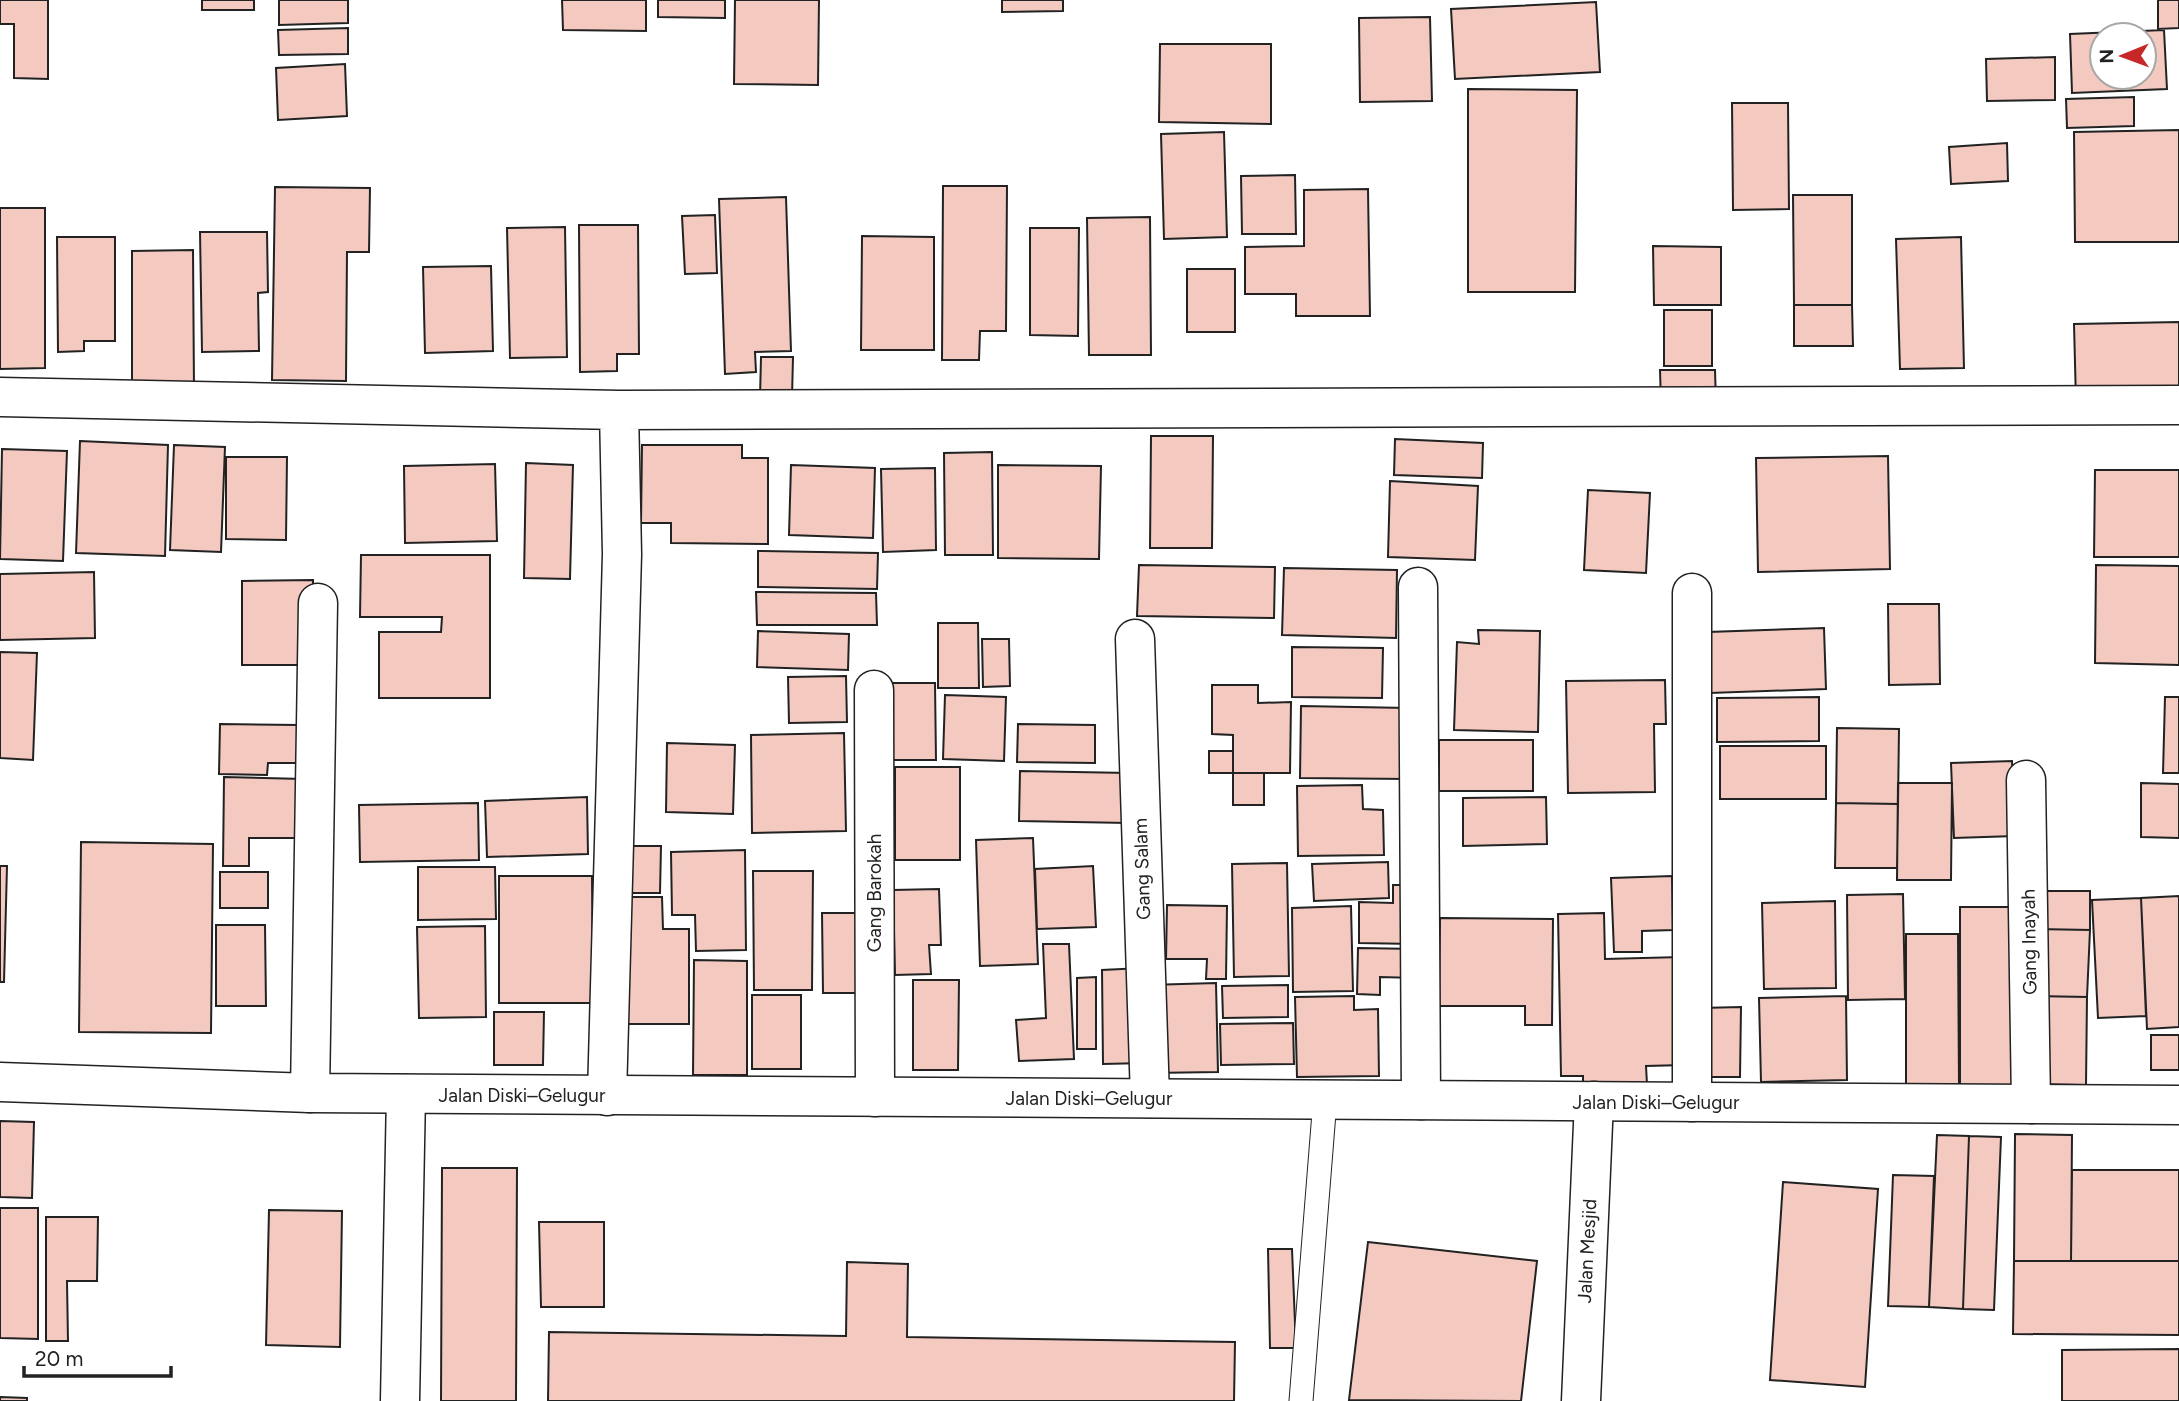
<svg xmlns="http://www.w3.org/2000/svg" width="2179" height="1401" font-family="Figtree,sans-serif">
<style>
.building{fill:#f3c9c0;stroke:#222;stroke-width:2;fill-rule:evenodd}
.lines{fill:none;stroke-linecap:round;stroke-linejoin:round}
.lane-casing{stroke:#222;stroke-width:25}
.street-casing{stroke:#222;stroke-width:41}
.secondary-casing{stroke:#222;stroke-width:41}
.lane{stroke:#fff;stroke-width:23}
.street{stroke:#fff;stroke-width:38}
.secondary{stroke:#fff;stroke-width:38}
.labels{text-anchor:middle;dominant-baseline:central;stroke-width:5;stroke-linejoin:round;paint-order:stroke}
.street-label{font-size:19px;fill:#222;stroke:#fff}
</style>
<rect width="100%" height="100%" fill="#fff"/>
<path class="building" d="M 0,0 L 48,0 L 48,79 L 14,78 L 14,24 L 0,24 Z
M 202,0 L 254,0 L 254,10 L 202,10 Z
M 279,0 L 348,0 L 348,23 L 279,25 Z
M 562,0 L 646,0 L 646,31 L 563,30 Z
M 658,0 L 725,0 L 725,18 L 658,17 Z
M 735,0 L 819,0 L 818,85 L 734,84 Z
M 1002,0 L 1063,0 L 1063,11 L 1002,12 Z
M 2158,0 L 2179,0 L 2179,28 L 2158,29 Z
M 1596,2 L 1600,72 L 1455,79 L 1451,9 Z
M 1430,17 L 1432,101 L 1360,102 L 1359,18 Z
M 348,28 L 348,54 L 279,55 L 278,30 Z
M 2164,30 L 2167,89 L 2072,93 L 2070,34 ZM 2102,35 L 2144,35 L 2144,77 L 2102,77 Z
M 1160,44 L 1271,44 L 1271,124 L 1159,122 Z
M 2055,57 L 2055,100 L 1987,101 L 1986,59 Z
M 345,64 L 347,116 L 278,120 L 276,68 Z
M 1468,89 L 1577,90 L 1575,292 L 1468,292 Z
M 2134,97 L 2134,126 L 2067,128 L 2066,99 Z
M 1732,103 L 1788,103 L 1789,209 L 1733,210 Z
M 2179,130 L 2179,242 L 2075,242 L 2074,132 Z
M 1224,132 L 1227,237 L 1164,239 L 1161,134 Z
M 2007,143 L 2008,181 L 1951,184 L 1949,147 Z
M 1295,175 L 1296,234 L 1242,234 L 1241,176 Z
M 943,186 L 1007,186 L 1006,331 L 980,331 L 979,360 L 942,360 Z
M 275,187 L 370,188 L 369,252 L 347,252 L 346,381 L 272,380 Z
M 1368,189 L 1370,316 L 1296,316 L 1296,294 L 1245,294 L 1245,247 L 1304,246 L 1304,190 Z
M 1793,195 L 1852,195 L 1852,305 L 1794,305 Z
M 786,197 L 791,351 L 755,352 L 756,372 L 725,374 L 719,199 Z
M 0,208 L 45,208 L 45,368 L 0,369 Z
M 715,215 L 717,273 L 685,274 L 682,216 Z
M 1150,217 L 1151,355 L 1089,355 L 1087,218 Z
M 579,225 L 638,225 L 639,354 L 617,354 L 617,371 L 580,372 Z
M 565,227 L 567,357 L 510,358 L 507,228 Z
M 1030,228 L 1079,228 L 1078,336 L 1030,335 Z
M 200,232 L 267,232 L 268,292 L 258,293 L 259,351 L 202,352 Z
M 862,236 L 934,237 L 934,350 L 861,350 Z
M 57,237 L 115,237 L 115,341 L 84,341 L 84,351 L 58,352 Z
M 1961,237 L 1964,368 L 1900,369 L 1896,239 Z
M 1653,246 L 1721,247 L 1721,305 L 1654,305 Z
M 193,250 L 194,389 L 132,389 L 132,251 Z
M 491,266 L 493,351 L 425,353 L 423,267 Z
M 1187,269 L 1235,269 L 1235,332 L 1187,332 Z
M 1794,305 L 1852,305 L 1853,346 L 1794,346 Z
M 1664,310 L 1712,310 L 1712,366 L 1664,366 Z
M 2179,322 L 2179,400 L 2076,402 L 2074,324 Z
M 761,357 L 793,357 L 792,398 L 760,398 Z
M 1660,370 L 1715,370 L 1716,402 L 1661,403 Z
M 1151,436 L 1213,436 L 1212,548 L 1150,548 Z
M 1395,439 L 1483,443 L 1482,478 L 1394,475 Z
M 80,441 L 168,445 L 165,556 L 76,553 Z
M 174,445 L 225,447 L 221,552 L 170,550 Z
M 642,445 L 742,445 L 742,458 L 768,458 L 768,544 L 671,543 L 671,523 L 641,523 Z
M 2,449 L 67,451 L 63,561 L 0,559 Z
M 992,452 L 993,555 L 945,555 L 944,453 Z
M 1888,456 L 1890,569 L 1758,572 L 1756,458 Z
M 226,457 L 287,457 L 286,540 L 226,539 Z
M 526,463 L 573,465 L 570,579 L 524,578 Z
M 495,464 L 497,541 L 405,543 L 404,466 Z
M 791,465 L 875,468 L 873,538 L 789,535 Z
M 998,465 L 1101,466 L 1099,559 L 998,558 Z
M 935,468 L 936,550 L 883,552 L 881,469 Z
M 2095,470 L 2179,470 L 2179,557 L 2094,557 Z
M 1390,481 L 1478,486 L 1475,560 L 1388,557 Z
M 1588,490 L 1650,493 L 1646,573 L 1584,570 Z
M 758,551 L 878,553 L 877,589 L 758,587 Z
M 361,555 L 490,555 L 490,698 L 379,698 L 379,632 L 441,632 L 442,617 L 360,617 Z
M 1139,565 L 1275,567 L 1274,618 L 1137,616 Z
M 2096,565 L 2179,566 L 2179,665 L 2095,663 Z
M 1284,568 L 1397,570 L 1396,638 L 1282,635 Z
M 94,572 L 95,638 L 0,640 L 0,574 Z
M 313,580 L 313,665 L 242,665 L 242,581 Z
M 756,592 L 876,593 L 877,625 L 757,625 Z
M 1888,604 L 1939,604 L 1940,684 L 1889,685 Z
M 938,623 L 978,623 L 979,688 L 938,688 Z
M 1824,628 L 1826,689 L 1710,693 L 1708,632 Z
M 1478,630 L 1540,631 L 1538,732 L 1454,730 L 1457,642 L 1479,644 Z
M 758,631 L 849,634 L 848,670 L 757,667 Z
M 982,639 L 1009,639 L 1010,686 L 983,687 Z
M 1292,647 L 1383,648 L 1382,698 L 1292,697 Z
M 0,652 L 37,653 L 33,760 L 0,758 Z
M 846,676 L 847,722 L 789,723 L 788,677 Z
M 1665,680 L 1666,724 L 1654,724 L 1655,792 L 1568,793 L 1566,681 Z
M 884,683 L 935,683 L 936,760 L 884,760 Z
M 1212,685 L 1258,685 L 1258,703 L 1291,702 L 1290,773 L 1233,773 L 1233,735 L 1212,734 Z
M 945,695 L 1006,697 L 1004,761 L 943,759 Z
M 1819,697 L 1819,741 L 1717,742 L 1717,698 Z
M 2165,697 L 2179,697 L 2179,773 L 2163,773 Z
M 1301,706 L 1408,708 L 1408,779 L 1300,778 Z
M 220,724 L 298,725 L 297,763 L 268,763 L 267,775 L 219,774 Z
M 1018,724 L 1095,725 L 1095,763 L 1017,762 Z
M 1837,728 L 1899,729 L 1898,804 L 1836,803 Z
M 844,733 L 846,831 L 752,833 L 751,735 Z
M 1439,740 L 1533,740 L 1533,791 L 1439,791 Z
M 667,743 L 735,745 L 733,814 L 666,812 Z
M 1720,746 L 1826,746 L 1826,799 L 1720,799 Z
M 1209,751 L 1233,751 L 1233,773 L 1209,773 Z
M 2012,761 L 2015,836 L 1954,838 L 1951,763 Z
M 895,767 L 960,767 L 960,860 L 895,860 Z
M 1020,771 L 1129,773 L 1128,823 L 1019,821 Z
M 1233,773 L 1264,773 L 1264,805 L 1233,805 Z
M 224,777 L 303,779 L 302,838 L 249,838 L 249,866 L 223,866 Z
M 1898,783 L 1952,783 L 1951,880 L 1897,880 Z
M 2141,783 L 2179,784 L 2179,838 L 2141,837 Z
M 1362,785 L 1363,809 L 1383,810 L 1384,855 L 1298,856 L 1297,786 Z
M 587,797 L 588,854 L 487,857 L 485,801 Z
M 1546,797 L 1547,844 L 1463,846 L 1463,798 Z
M 478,803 L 479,860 L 360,862 L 359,805 Z
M 1836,803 L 1898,804 L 1897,868 L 1835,868 Z
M 1033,838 L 1038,964 L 980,966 L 976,840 Z
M 81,842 L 213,844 L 211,1033 L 79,1032 Z
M 628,846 L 661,846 L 660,893 L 627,893 Z
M 745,850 L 746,950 L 696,951 L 695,915 L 672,915 L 671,852 Z
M 1388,862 L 1389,898 L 1314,901 L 1312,864 Z
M 1287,863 L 1289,976 L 1234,977 L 1232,864 Z
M 0,866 L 7,866 L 4,982 L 0,982 Z
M 1093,866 L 1096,927 L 1037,929 L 1035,869 Z
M 418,867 L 495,867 L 496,919 L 418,920 Z
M 753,871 L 813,871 L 812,990 L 754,990 Z
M 220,872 L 268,872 L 268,908 L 220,908 Z
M 499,876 L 592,876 L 593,1003 L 499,1003 Z
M 1672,876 L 1673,930 L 1642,931 L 1642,952 L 1614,952 L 1611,878 Z
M 1393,885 L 1415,885 L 1415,944 L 1359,943 L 1359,902 L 1393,903 Z
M 939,889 L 941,945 L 929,945 L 931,974 L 895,975 L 893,890 Z
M 2037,891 L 2090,891 L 2090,930 L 2036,929 Z
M 1903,894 L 1905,999 L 1848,1000 L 1847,895 Z
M 2179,896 L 2179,1027 L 2147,1029 L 2141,898 Z
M 623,897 L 662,897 L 663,929 L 689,929 L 689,1024 L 623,1024 Z
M 2141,898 L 2146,1016 L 2098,1018 L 2092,900 Z
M 1835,901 L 1836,988 L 1764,989 L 1762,903 Z
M 1167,905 L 1227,906 L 1226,979 L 1206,979 L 1207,959 L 1166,959 Z
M 1351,906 L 1353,991 L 1293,992 L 1292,908 Z
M 1960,907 L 2017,907 L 2017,1087 L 1960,1087 Z
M 822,913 L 872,913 L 872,993 L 823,993 Z
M 1604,913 L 1605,959 L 1681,957 L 1684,1065 L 1646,1066 L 1647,1084 L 1583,1085 L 1583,1076 L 1561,1076 L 1558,914 Z
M 1440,918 L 1553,919 L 1552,1025 L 1525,1025 L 1525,1006 L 1439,1006 Z
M 216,925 L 265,925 L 266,1006 L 216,1006 Z
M 485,926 L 486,1017 L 419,1018 L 417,927 Z
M 2036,929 L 2090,930 L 2087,997 L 2034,996 Z
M 1906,934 L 1958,934 L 1959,1085 L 1906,1085 Z
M 1043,944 L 1069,944 L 1074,1059 L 1019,1061 L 1016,1020 L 1046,1018 Z
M 1358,948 L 1417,949 L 1416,978 L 1380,977 L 1380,995 L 1357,994 Z
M 694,960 L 747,961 L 747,1075 L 693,1075 Z
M 1142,968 L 1145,1063 L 1103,1064 L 1102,970 Z
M 1096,977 L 1096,1049 L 1077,1049 L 1077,978 Z
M 913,980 L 959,980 L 958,1070 L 913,1070 Z
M 1216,983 L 1218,1072 L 1151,1073 L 1148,985 Z
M 1288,985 L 1288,1017 L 1223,1018 L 1222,986 Z
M 752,995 L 801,995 L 801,1069 L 752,1069 Z
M 1354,996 L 1354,1010 L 1378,1009 L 1379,1076 L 1297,1077 L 1295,997 Z
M 1846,996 L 1847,1080 L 1761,1082 L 1759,998 Z
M 2034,996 L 2087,997 L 2086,1085 L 2033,1084 Z
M 1741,1007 L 1740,1077 L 1700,1077 L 1700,1008 Z
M 494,1012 L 544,1012 L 543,1065 L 494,1065 Z
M 1293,1023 L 1294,1064 L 1221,1065 L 1220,1024 Z
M 2151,1035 L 2179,1035 L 2179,1070 L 2151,1070 Z
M 0,1121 L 34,1122 L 32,1198 L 0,1197 Z
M 2015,1134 L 2072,1135 L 2071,1261 L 2014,1261 Z
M 1937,1135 L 1969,1136 L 1963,1309 L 1929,1307 Z
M 1969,1136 L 2001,1137 L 1994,1310 L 1963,1309 Z
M 442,1168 L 517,1168 L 516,1401 L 441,1401 Z
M 2072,1170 L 2179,1170 L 2179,1261 L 2071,1261 Z
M 1893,1175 L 1934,1176 L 1929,1307 L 1888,1306 Z
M 1783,1182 L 1878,1189 L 1865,1387 L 1770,1380 Z
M 0,1208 L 38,1208 L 38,1339 L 0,1338 Z
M 269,1210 L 342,1211 L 340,1347 L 266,1345 Z
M 46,1217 L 98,1217 L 97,1281 L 67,1281 L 68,1341 L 46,1341 Z
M 539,1222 L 604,1222 L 604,1307 L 541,1307 Z
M 1368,1242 L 1537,1261 L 1521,1401 L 1349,1400 Z
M 1268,1249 L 1292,1249 L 1296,1348 L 1270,1348 Z
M 2014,1261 L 2179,1261 L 2179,1335 L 2013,1334 Z
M 847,1262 L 908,1264 L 907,1337 L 1235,1342 L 1234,1401 L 548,1401 L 549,1332 L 846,1336 Z
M 2179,1349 L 2179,1401 L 2062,1401 L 2062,1350 Z
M 0,1397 L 27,1398 L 27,1401 L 0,1401 Z"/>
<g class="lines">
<defs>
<path id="lane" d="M 1301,1401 L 1325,1100"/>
<path id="street" d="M 0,397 L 619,410 L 2179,405
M 1418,587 L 1421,1100
M 1135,639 L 1150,1098
M 874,690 L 875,1097
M 2026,780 L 2031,1104
M 310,1093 L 318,603
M 607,1096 L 622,554 L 619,410
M 1692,1102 L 1692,593
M 400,1401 L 406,1094
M 1581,1401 L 1594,1101"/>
<path id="secondary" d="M 0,1082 L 310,1093 L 2179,1105"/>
</defs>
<use href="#lane" class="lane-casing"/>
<use href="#street" class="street-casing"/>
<use href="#secondary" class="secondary-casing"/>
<use href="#lane" class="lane"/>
<use href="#street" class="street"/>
<use href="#secondary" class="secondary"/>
</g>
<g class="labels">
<g class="street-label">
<text transform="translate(1142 869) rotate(-92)">Gang Salam</text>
<text transform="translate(874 893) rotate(-90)">Gang Barokah</text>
<text transform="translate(2029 942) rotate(-91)">Gang Inayah</text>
<text x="522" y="1095">Jalan Diski–Gelugur</text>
<text x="1089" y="1098">Jalan Diski–Gelugur</text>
<text x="1656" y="1102">Jalan Diski–Gelugur</text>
<text transform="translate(1587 1251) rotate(-87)">Jalan Mesjid</text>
</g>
</g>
<g transform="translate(2123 56) rotate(269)"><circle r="33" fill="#ffffff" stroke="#a7a7a7" stroke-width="2"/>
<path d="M0-5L12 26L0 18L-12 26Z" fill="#c62828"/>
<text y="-10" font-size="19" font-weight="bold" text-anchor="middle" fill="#222222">N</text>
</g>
<path d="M24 1366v10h147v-10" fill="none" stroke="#222222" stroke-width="3.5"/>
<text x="35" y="1366" font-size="21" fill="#222222" stroke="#ffffff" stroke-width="5" paint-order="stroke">20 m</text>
</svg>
